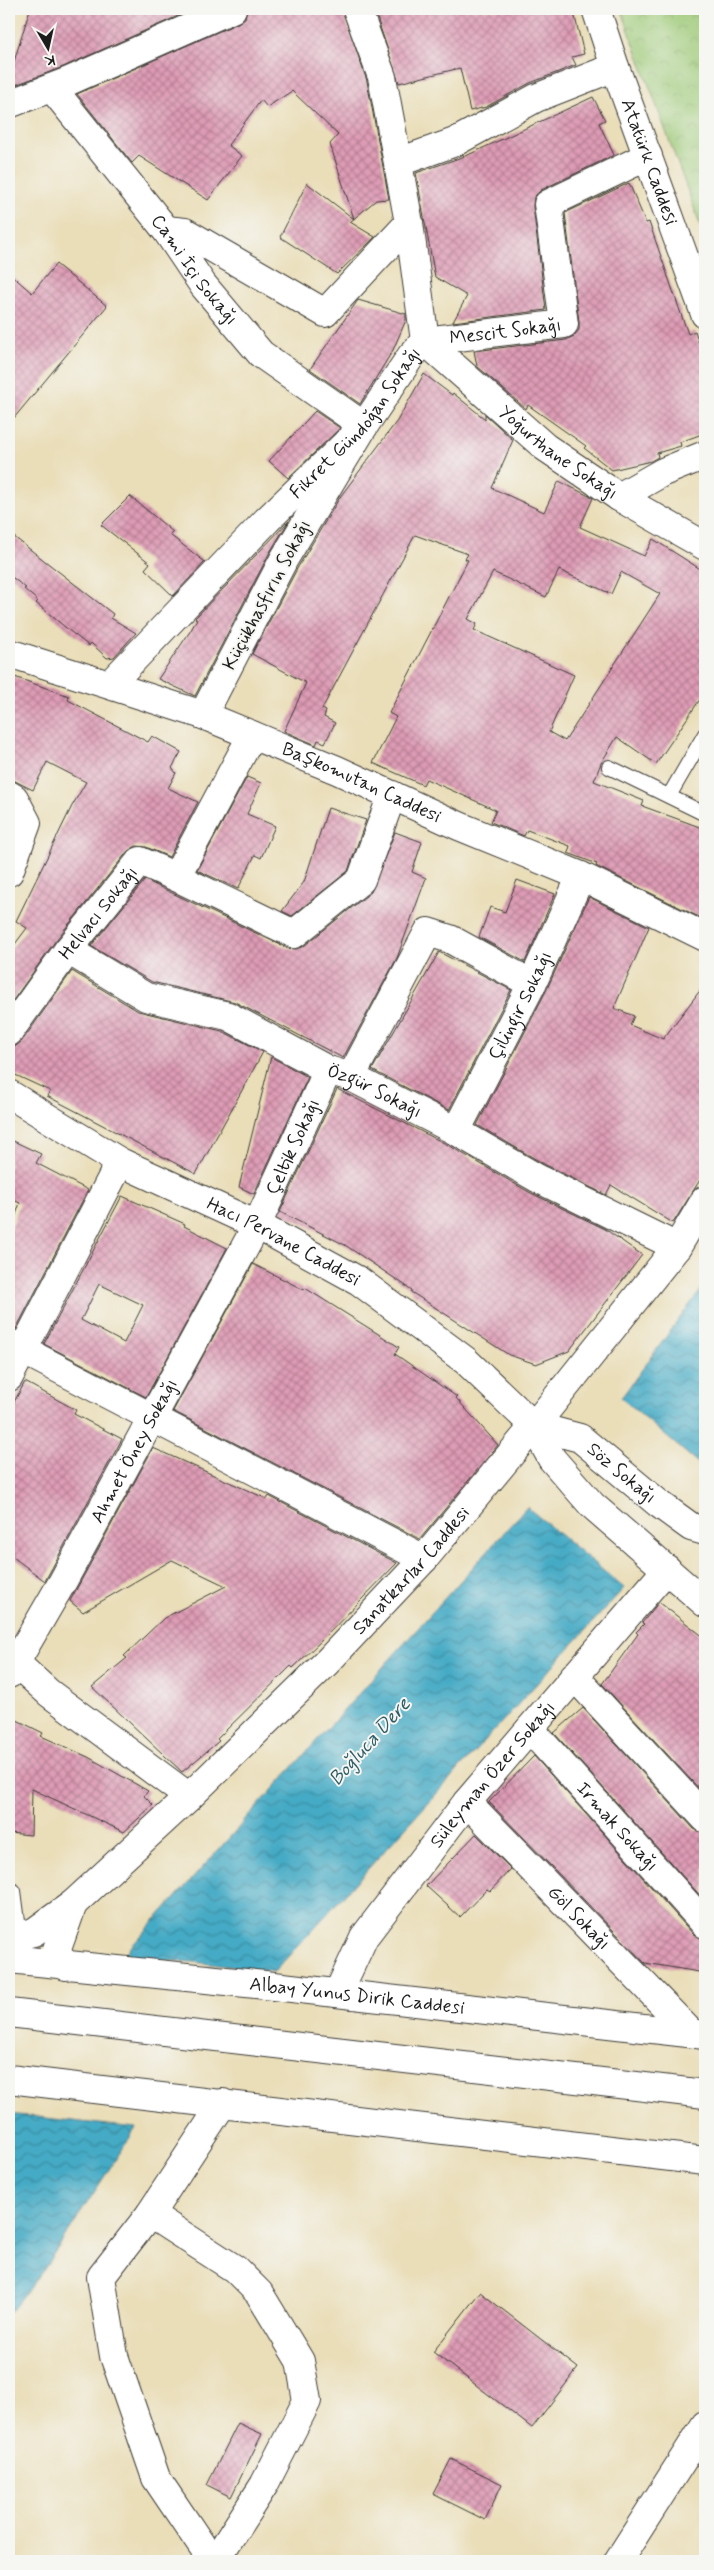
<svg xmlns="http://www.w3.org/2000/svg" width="714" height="2570" font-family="Mynerve,sans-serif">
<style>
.park{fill:url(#park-crowns);stroke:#5c724a}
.water{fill:url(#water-waves);stroke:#306370}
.building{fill:url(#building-cross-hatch);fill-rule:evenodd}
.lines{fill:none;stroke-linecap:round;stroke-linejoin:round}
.service-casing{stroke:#3b3934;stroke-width:16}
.minor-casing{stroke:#3b3934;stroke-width:30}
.tertiary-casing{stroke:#3b3934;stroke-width:30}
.secondary-casing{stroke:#3b3934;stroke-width:30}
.primary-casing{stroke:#3b3934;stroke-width:30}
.trunk-casing{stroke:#3b3934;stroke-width:30}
.service{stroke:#fff;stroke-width:14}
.minor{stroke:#fff;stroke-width:28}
.tertiary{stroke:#fff;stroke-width:28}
.secondary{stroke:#fff;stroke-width:28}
.primary{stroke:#fff;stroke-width:28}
.trunk{stroke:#fff;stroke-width:28}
.labels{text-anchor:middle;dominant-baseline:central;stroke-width:4;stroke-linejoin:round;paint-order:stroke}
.street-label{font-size:19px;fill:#1c1c1c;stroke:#f6f6f2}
.water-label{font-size:20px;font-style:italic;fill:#2e5c68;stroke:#f6f6f2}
</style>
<defs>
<pattern id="park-crowns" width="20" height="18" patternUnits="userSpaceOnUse" patternTransform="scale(1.25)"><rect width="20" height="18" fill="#9dc977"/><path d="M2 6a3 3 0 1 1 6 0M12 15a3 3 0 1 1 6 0" fill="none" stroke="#87ac66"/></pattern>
<pattern id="water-waves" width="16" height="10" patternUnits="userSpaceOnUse" patternTransform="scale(1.25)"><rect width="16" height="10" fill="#45aac5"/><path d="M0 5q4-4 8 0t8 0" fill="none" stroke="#398a9f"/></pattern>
<pattern id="building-cross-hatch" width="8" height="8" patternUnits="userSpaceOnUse" patternTransform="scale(1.25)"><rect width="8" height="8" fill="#de9bb5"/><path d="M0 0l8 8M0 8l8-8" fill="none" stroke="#b37e92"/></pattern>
</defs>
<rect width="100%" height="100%" fill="#f6f6f2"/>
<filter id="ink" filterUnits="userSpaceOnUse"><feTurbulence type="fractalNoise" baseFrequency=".02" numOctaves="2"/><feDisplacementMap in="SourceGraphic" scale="10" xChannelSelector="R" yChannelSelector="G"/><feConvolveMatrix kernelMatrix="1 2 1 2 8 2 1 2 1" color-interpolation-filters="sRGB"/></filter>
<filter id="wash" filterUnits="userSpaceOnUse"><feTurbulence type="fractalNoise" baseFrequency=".0096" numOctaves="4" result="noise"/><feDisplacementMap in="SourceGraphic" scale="20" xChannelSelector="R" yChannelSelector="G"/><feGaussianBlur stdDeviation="1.12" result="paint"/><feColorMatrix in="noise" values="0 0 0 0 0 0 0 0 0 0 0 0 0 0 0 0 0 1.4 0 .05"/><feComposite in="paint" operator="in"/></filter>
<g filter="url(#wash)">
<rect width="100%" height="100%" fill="#eadeb9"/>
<path class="park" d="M 621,9 L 705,9 L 705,238 Z"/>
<path class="water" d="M 705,1284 L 705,1469 L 621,1398 Z
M 527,1507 L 624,1588 L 274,1972 L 193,1962 L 121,1958 Z
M 9,2114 L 136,2128 L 45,2268 L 9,2314 Z"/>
<g id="blocks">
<path class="building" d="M 30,9 L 194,9 L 63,67 L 10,87 L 9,78 Z
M 247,9 L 342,9 L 367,81 L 389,199 L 376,200 L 350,222 L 375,237 L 337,274 L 280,237 L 307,183 L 354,219 L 330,144 L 338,135 L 292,91 L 267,107 L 261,100 L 228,145 L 242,156 L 208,200 L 139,156 L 132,163 L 77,94 L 238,23 L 245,18 Z
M 374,9 L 573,9 L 584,54 L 572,57 L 576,65 L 530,83 L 486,107 L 470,111 L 460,68 L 399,83 Z
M 593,97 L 605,120 L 599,123 L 614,155 L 541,190 L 534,197 L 533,206 L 546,310 L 453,322 L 467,296 L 435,277 L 416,173 L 468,155 Z
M 629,183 L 646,223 L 649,222 L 688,334 L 695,331 L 705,362 L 705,433 L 680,442 L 681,446 L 657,453 L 658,457 L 651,461 L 612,470 L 584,448 L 586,446 L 528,405 L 526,409 L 477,366 L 474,351 L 566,340 L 574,336 L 579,330 L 579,322 L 565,213 Z
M 56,264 L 107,306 L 9,424 L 9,273 L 32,293 Z
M 358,300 L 406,314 L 406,320 L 393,350 L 360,404 L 310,369 Z
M 424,374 L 452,395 L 453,393 L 485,419 L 485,414 L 513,440 L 492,488 L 544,512 L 559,481 L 593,498 L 580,527 L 644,556 L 653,539 L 705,572 L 705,692 L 656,764 L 617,737 L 601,763 L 594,781 L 644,801 L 642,806 L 705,829 L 705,920 L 596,866 L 597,864 L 568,853 L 570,846 L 527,830 L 524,836 L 491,822 L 496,810 L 426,779 L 423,785 L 373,763 L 396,717 L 389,713 L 468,560 L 465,559 L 468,554 L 415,535 L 322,709 L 326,711 L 324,717 L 335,723 L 325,743 L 318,740 L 316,745 L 284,731 L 306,683 L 252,654 L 298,567 L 340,497 L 397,421 ZM 559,570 L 611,594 L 621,572 L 660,594 L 565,741 L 549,732 L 574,675 L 474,630 L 477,624 L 468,619 L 493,572 L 546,597 Z
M 315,411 L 340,428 L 288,478 L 269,461 Z
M 130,496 L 173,532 L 170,535 L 205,562 L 173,596 L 145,569 L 150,563 L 101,525 Z
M 289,521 L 270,552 L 195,696 L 158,679 L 191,630 L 197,619 L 195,618 Z
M 9,533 L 113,614 L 111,618 L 136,633 L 114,657 L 107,658 L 91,643 L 89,646 L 71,632 L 36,603 L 38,601 L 24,589 L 26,588 L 9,575 Z
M 9,675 L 69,696 L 68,700 L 148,742 L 152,736 L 181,752 L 172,768 L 176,773 L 168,788 L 198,802 L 169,857 L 146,847 L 136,846 L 128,851 L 56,940 L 9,1006 L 9,952 L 27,928 L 16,921 L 72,806 L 86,782 L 47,762 L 33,790 L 9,778 Z
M 247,777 L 261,783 L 247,814 L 275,826 L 261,858 L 255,855 L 238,889 L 197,870 Z
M 328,808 L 366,820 L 348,871 L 292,916 L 282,911 L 304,882 Z
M 395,832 L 422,842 L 412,872 L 426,878 L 397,958 L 343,1058 L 235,1002 L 152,982 L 91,946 L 145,880 L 287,948 L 296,949 L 304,946 L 371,892 Z
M 517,880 L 555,894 L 525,962 L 479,937 L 490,907 L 505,912 Z
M 589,897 L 649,927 L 614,1008 L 634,1016 L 630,1025 L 663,1039 L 705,984 L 705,1172 L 673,1223 L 611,1185 L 606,1195 L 544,1164 L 477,1125 L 546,991 Z
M 439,952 L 511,990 L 449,1110 L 372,1070 Z
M 72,971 L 138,1011 L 222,1031 L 263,1052 L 196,1174 L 47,1096 L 50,1091 L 9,1072 L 9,1047 L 16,1046 L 22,1041 Z
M 271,1057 L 308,1077 L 254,1194 L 239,1187 Z
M 337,1089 L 448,1145 L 529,1192 L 605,1229 L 642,1255 L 569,1351 L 536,1364 L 509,1355 L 411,1292 L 412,1290 L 345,1245 L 280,1212 Z
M 9,1139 L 41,1154 L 36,1163 L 88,1190 L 16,1329 L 9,1327 L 9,1234 L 20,1203 L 9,1198 Z
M 122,1196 L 185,1224 L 184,1226 L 227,1248 L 146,1397 L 44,1344 ZM 99,1284 L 143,1305 L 124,1343 L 81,1320 Z
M 253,1264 L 304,1290 L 305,1288 L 399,1347 L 395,1354 L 457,1397 L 456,1398 L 498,1445 L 420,1539 L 173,1411 Z
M 25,1382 L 76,1410 L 74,1414 L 122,1439 L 45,1581 L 9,1554 L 9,1411 Z
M 153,1448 L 267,1499 L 269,1496 L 397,1563 L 323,1639 L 293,1668 L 291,1666 L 217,1739 L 219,1741 L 182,1772 L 92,1687 L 127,1658 L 124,1656 L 164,1618 L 226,1586 L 172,1560 L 83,1612 L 70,1601 Z
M 659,1602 L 705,1638 L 705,1795 L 602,1684 L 638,1634 L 636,1632 L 644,1624 L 642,1623 Z
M 583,1708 L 694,1829 L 705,1833 L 705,1901 L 554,1733 Z
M 9,1716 L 43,1733 L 41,1736 L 88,1757 L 148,1791 L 144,1796 L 153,1805 L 124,1832 L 32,1789 L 31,1835 L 9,1833 Z
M 534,1756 L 693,1934 L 705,1939 L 705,1973 L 645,1963 L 489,1802 Z
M 476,1834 L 511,1869 L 490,1891 L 487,1889 L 460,1917 L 426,1886 Z
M 480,2292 L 578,2368 L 532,2428 L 433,2352 Z
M 238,2423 L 262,2434 L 231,2497 L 207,2485 Z
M 451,2459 L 502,2484 L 485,2520 L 433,2494 Z"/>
</g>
</g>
<g filter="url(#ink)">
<use href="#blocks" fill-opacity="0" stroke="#3b3934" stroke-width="1"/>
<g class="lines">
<defs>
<path id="service" d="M 609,767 L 705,814
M 669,796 L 705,734
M 9,1891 L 14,1891 L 20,1937"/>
<g id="minor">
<path id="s1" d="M 52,88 L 166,230 L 203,285 L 261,354 L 364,426 L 284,559 L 203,715"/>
<path d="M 9,104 L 69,81 L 232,9"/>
<path d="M 399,162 L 455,142 L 536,98 L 615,67"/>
<path d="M 166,230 L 185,232 L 325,313 L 409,223"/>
<path id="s2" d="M 425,341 L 564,324 L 548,204 L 648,156"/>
<path id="s3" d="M 425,341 L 545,447 L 619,497 L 705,546"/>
<path d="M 619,497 L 663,472 L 705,455"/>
<path id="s4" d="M 110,684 L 267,520 L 364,426 L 411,356 L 425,341 L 409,223 L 382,77 L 357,9"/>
<path d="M 9,795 L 14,798 L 27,823 L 9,872"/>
<path d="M 176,877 L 294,934 L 361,880 L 392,795"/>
<path id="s5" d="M 68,950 L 146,997 L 228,1016 L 328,1070 L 351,1077 L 456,1131 L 537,1178 L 677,1247"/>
<path id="s6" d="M 9,1032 L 68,950 L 140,861 L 176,877 L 252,735"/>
<path d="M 351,1077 L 428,932 L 450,939 L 532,984"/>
<path id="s7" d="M 456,1131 L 532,984 L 581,876"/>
<path d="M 9,1343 L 424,1559"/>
<path d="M 9,1377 L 120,1162"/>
<path d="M 15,1662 L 49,1693 L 189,1797"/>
<path id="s8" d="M 9,1674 L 63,1581 L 257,1225 L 328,1070"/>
<path d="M 574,1676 L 705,1818"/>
<path id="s9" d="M 530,1729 L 705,1924"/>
<path id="s10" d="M 467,1802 L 691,2033"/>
<path id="s11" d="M 338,1993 L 364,1937 L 467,1802 L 667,1569"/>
<path d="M 150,2214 L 235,2269 L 259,2293 L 300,2361 L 307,2401 L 264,2485 L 215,2561"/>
<path d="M 212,2561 L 156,2478 L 114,2356 L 101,2277 L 150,2214 L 223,2103"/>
</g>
<g id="tertiary">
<path id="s12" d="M 596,9 L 615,67 L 705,314"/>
</g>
<g id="secondary">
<path d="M 534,1426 L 552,1459 L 592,1505 L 705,1603"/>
<path id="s13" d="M 534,1426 L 580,1438 L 658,1503 L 691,1527 L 705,1531"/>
<path id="s14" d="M 9,1938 L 34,1932 L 73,1904 L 189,1797 L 327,1662 L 424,1559 L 534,1426"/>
<path d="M 66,1966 L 56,1952 L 73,1904"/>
<path d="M 618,2561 L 705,2425"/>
</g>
<g id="primary">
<path id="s15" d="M 9,653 L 203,715 L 337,770 L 459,826 L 581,876 L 705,937"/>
<path id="s16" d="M 9,1094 L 120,1162 L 257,1225 L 359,1281 L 466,1361 L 534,1426 L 677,1247 L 705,1200"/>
<path id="s17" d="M 9,1959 L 265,1985 L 705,2035"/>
</g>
<path id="trunk" d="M 9,2013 L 705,2094
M 9,2079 L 705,2161"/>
</defs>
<use href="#service" class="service-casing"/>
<use href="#minor" class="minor-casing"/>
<use href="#tertiary" class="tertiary-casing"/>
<use href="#secondary" class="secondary-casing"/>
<use href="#primary" class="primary-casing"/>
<use href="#trunk" class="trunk-casing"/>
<use href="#service" class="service"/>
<use href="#minor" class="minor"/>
<use href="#tertiary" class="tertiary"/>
<use href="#secondary" class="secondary"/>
<use href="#primary" class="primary"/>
<use href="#trunk" class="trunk"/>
</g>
</g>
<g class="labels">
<g class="street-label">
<text stroke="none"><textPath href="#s12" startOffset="162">Atatürk Caddesi</textPath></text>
<text stroke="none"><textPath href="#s1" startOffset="231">Cami İçi Sokağı</textPath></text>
<text stroke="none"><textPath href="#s2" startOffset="81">Mescit Sokağı</textPath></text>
<text stroke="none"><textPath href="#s4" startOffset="359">Fikret Gündoğan Sokağı</textPath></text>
<text stroke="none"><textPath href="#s3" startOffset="174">Yoğurthane Sokağı</textPath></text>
<text transform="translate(267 595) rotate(-62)">Küçükhasfırın Sokağı</text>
<text stroke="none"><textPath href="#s15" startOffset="376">Başkomutan Caddesi</textPath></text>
<text stroke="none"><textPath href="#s6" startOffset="149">Helvacı Sokağı</textPath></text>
<text stroke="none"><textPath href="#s7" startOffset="141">Çilingir Sokağı</textPath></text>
<text stroke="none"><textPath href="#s5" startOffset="340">Özgür Sokağı</textPath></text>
<text stroke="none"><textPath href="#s8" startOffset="599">Çeltik Sokağı</textPath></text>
<text stroke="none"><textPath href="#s16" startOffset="312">Hacı Pervane Caddesi</textPath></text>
<text stroke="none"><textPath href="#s8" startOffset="256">Ahmet Öney Sokağı</textPath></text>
<text stroke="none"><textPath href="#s13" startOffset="102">Söz Sokağı</textPath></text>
<text stroke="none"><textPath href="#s14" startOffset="549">Sanatkarlar Caddesi</textPath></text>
<text stroke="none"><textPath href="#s11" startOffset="269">Süleyman Özer Sokağı</textPath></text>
<text stroke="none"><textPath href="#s9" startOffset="131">Irmak Sokağı</textPath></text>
<text stroke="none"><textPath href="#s10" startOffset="161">Göl Sokağı</textPath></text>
<text stroke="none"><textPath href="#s17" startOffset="350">Albay Yunus Dirik Caddesi</textPath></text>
</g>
<g class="water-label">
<text transform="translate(370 1742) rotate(-48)">Boğluca Dere</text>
</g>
</g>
<rect width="714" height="2570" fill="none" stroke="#f6f6f2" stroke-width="30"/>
<g transform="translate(48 48) rotate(171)" stroke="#f6f6f2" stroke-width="4" paint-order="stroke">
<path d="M0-4L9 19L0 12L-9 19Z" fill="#1c1c1c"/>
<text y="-8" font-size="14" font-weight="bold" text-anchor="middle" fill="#1c1c1c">K</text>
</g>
</svg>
